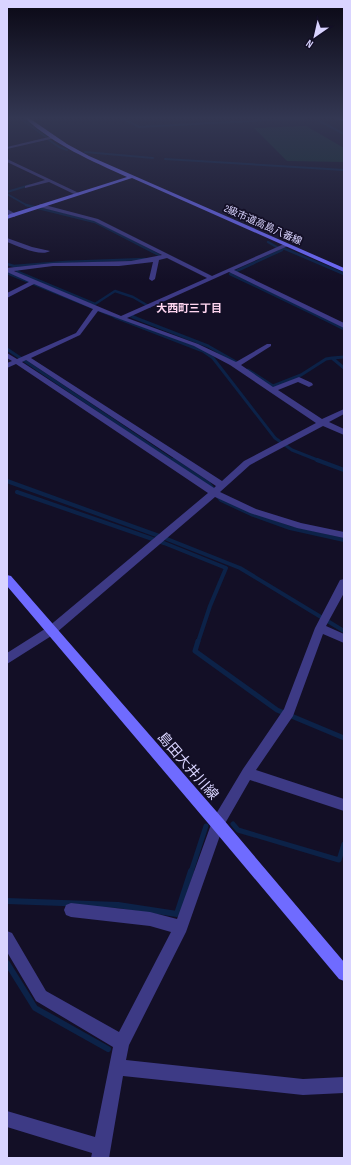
<svg xmlns="http://www.w3.org/2000/svg" width="351" height="1165" font-family="'Sofia Sans Condensed','Noto Sans JP',sans-serif">
<style>
.green{fill:#12302f}
.lines{fill:none;stroke-linecap:round;stroke-linejoin:round}
.stream-far5{stroke:#0c2248;stroke-width:2}
.stream-far4{stroke:#0c2248;stroke-width:2.5}
.stream-far3{stroke:#0c2248;stroke-width:3}
.stream-far2{stroke:#0c2248;stroke-width:4}
.stream-far1{stroke:#0c2248;stroke-width:5}
.stream{stroke:#0c2248;stroke-width:6}
.street{fill:#3d3a85;fill-rule:evenodd}
.secondary{fill:#6f6bff;fill-rule:evenodd}
.labels{text-anchor:middle;dominant-baseline:central;stroke-width:3.5;stroke-linejoin:round;paint-order:stroke}
.far-street-label{font-size:10px;fill:#d9d4ff;stroke:#130f26}
.far-neighbourhood-label{font-size:11px;font-weight:bold;fill:#ffd6f0;stroke:#130f26}
.near-street-label{font-size:14px;fill:#d9d4ff;stroke:#130f26}
</style>
<rect width="100%" height="100%" fill="#130f26"/>
<path class="green" d="M 306,126 L 344,148 L 344,162 L 287,161 L 254,128 Z"/>
<g class="lines">
<path class="stream-far5" d="M 20,118 L 46,137
M 122,118 L 139,127 L 306,118
M 314,118 L 344,134
M 49,140 L 59,147 L 67,150
M 85,152 L 153,158
M 165,159 L 344,170
M 7,192 L 30,185
M 7,194 L 28,206"/>
<path class="stream-far4" d="M 26,205 L 95,222 L 159,255
M 268,242 L 282,250 L 230,274 L 322,318
M 281,249 L 283,248 L 344,274
M 7,264 L 14,266 L 18,272 L 95,304 L 115,291 L 133,297 L 150,307
M 14,266 L 65,262 L 145,259
M 7,273 L 118,318
M 133,315 L 130,316 L 136,318"/>
<path class="stream-far3" d="M 115,317 L 203,351 L 213,358 L 275,438 L 292,450 L 320,461
M 133,317 L 208,346 L 236,362
M 320,317 L 344,329
M 7,349 L 174,461
M 344,357 L 332,358 L 344,368
M 248,370 L 273,386 L 301,375 L 326,359 L 332,358"/>
<path class="stream-far2" d="M 173,460 L 209,484 L 214,490
M 317,460 L 344,470
M 7,481 L 162,537 L 240,568 L 344,631
M 17,492 L 164,543 L 226,568 L 210,606 L 198,642
M 218,496 L 221,500 L 251,514 L 290,528 L 344,540"/>
<path class="stream-far1" d="M 198,641 L 195,651 L 277,710 L 344,738
M 233,824 L 238,830 L 339,860 L 344,844
M 191,872 L 206,826"/>
<path class="stream" d="M 7,901 L 118,905 L 177,914 L 191,871
M 7,963 L 35,1008 L 108,1049"/>
<path class="street" d="M 53,136 L 55,138 L 7,149 L 7,147 Z
M 7,159 L 81,194 L 76,195 L 49,182 L 25,188 L 25,186 L 45,180 L 7,162 Z
M 41,204 L 98,219 L 212,276 L 284,244 L 288,244 L 288,246 L 234,270 L 344,323 L 344,328 L 229,272 L 127,318 L 198,344 L 236,362 L 267,344 L 271,344 L 271,346 L 241,365 L 273,387 L 299,377 L 312,383 L 313,385 L 309,387 L 298,382 L 278,390 L 322,419 L 344,409 L 344,414 L 329,422 L 344,429 L 344,435 L 323,426 L 250,465 L 220,492 L 256,509 L 301,523 L 344,532 L 344,538 L 297,528 L 250,513 L 215,497 L 56,633 L 7,664 L 7,653 L 48,627 L 208,493 L 16,364 L 7,368 L 7,363 L 12,361 L 7,358 L 7,353 L 17,359 L 76,333 L 93,309 L 34,284 L 7,298 L 7,293 L 29,282 L 7,272 L 7,268 L 53,263 L 131,261 L 162,255 L 94,221 L 39,207 L 39,205 ZM 167,258 L 207,278 L 121,316 L 14,271 L 53,266 L 119,266 L 153,262 L 149,279 L 152,281 L 155,279 L 159,260 ZM 98,311 L 194,346 L 230,365 L 316,423 L 244,461 L 222,481 L 31,358 L 80,335 ZM 26,360 L 216,486 L 214,488 L 22,362 Z
M 7,209 L 16,214 L 17,215 L 14,217 L 7,213 Z
M 7,238 L 32,247 L 50,251 C 41,257 17,246 7,242 Z
M 344,579 L 344,593 L 326,626 L 344,634 L 344,643 L 323,634 L 293,716 L 256,770 L 344,799 L 344,811 L 250,780 L 223,827 L 186,932 L 129,1045 L 126,1060 L 303,1079 L 344,1077 L 344,1093 L 303,1095 L 123,1076 L 109,1158 L 91,1158 L 92,1153 L 7,1127 L 7,1111 L 95,1137 L 113,1047 L 36,1001 L 7,952 L 7,931 L 12,933 L 46,991 L 119,1032 L 171,932 L 150,926 L 71,917 L 66,915 L 64,910 L 66,905 L 71,903 L 150,912 L 177,919 L 213,819 L 243,769 L 284,709 L 315,628 L 340,580 Z"/>
<path class="secondary" d="M 25,118 L 29,118 L 67,144 L 89,156 L 344,268 L 344,272 L 132,178 L 7,219 L 7,215 L 127,177 C 92,161 54,145 25,118 Z
M 336,118 L 344,119 L 344,121 L 337,119 Z
M 7,575 L 11,576 L 223,819 L 344,962 L 344,981 L 339,979 L 213,829 L 7,586 Z"/>
</g>
<linearGradient id="sky" x2="0" y2="1"><stop stop-color="#0a0815"/><stop offset="0.42" stop-color="#333752"/><stop offset="1" stop-color="#333752" stop-opacity="0"/></linearGradient>
<rect width="351" height="281" fill="url(#sky)"/>
<g class="labels">
<g class="far-street-label">
<text transform="translate(263 225) rotate(24)">2級市道高島八番線</text>
</g>
<g class="far-neighbourhood-label">
<text x="189" y="308">大西町三丁目</text>
</g>
<g class="near-street-label">
<text transform="translate(188 766) rotate(49)">島田大井川線</text>
</g>
</g>
<rect width="351" height="1165" fill="none" stroke="#d9d4ff" stroke-width="16"/>
<g transform="translate(315 36) rotate(214)" stroke="#130f26" stroke-width="3" paint-order="stroke">
<path d="M0-3L7 15L0 10L-7 15Z" fill="#d9d4ff"/>
<text y="-6" font-size="11" font-weight="bold" text-anchor="middle" fill="#d9d4ff">N</text>
</g>
</svg>
